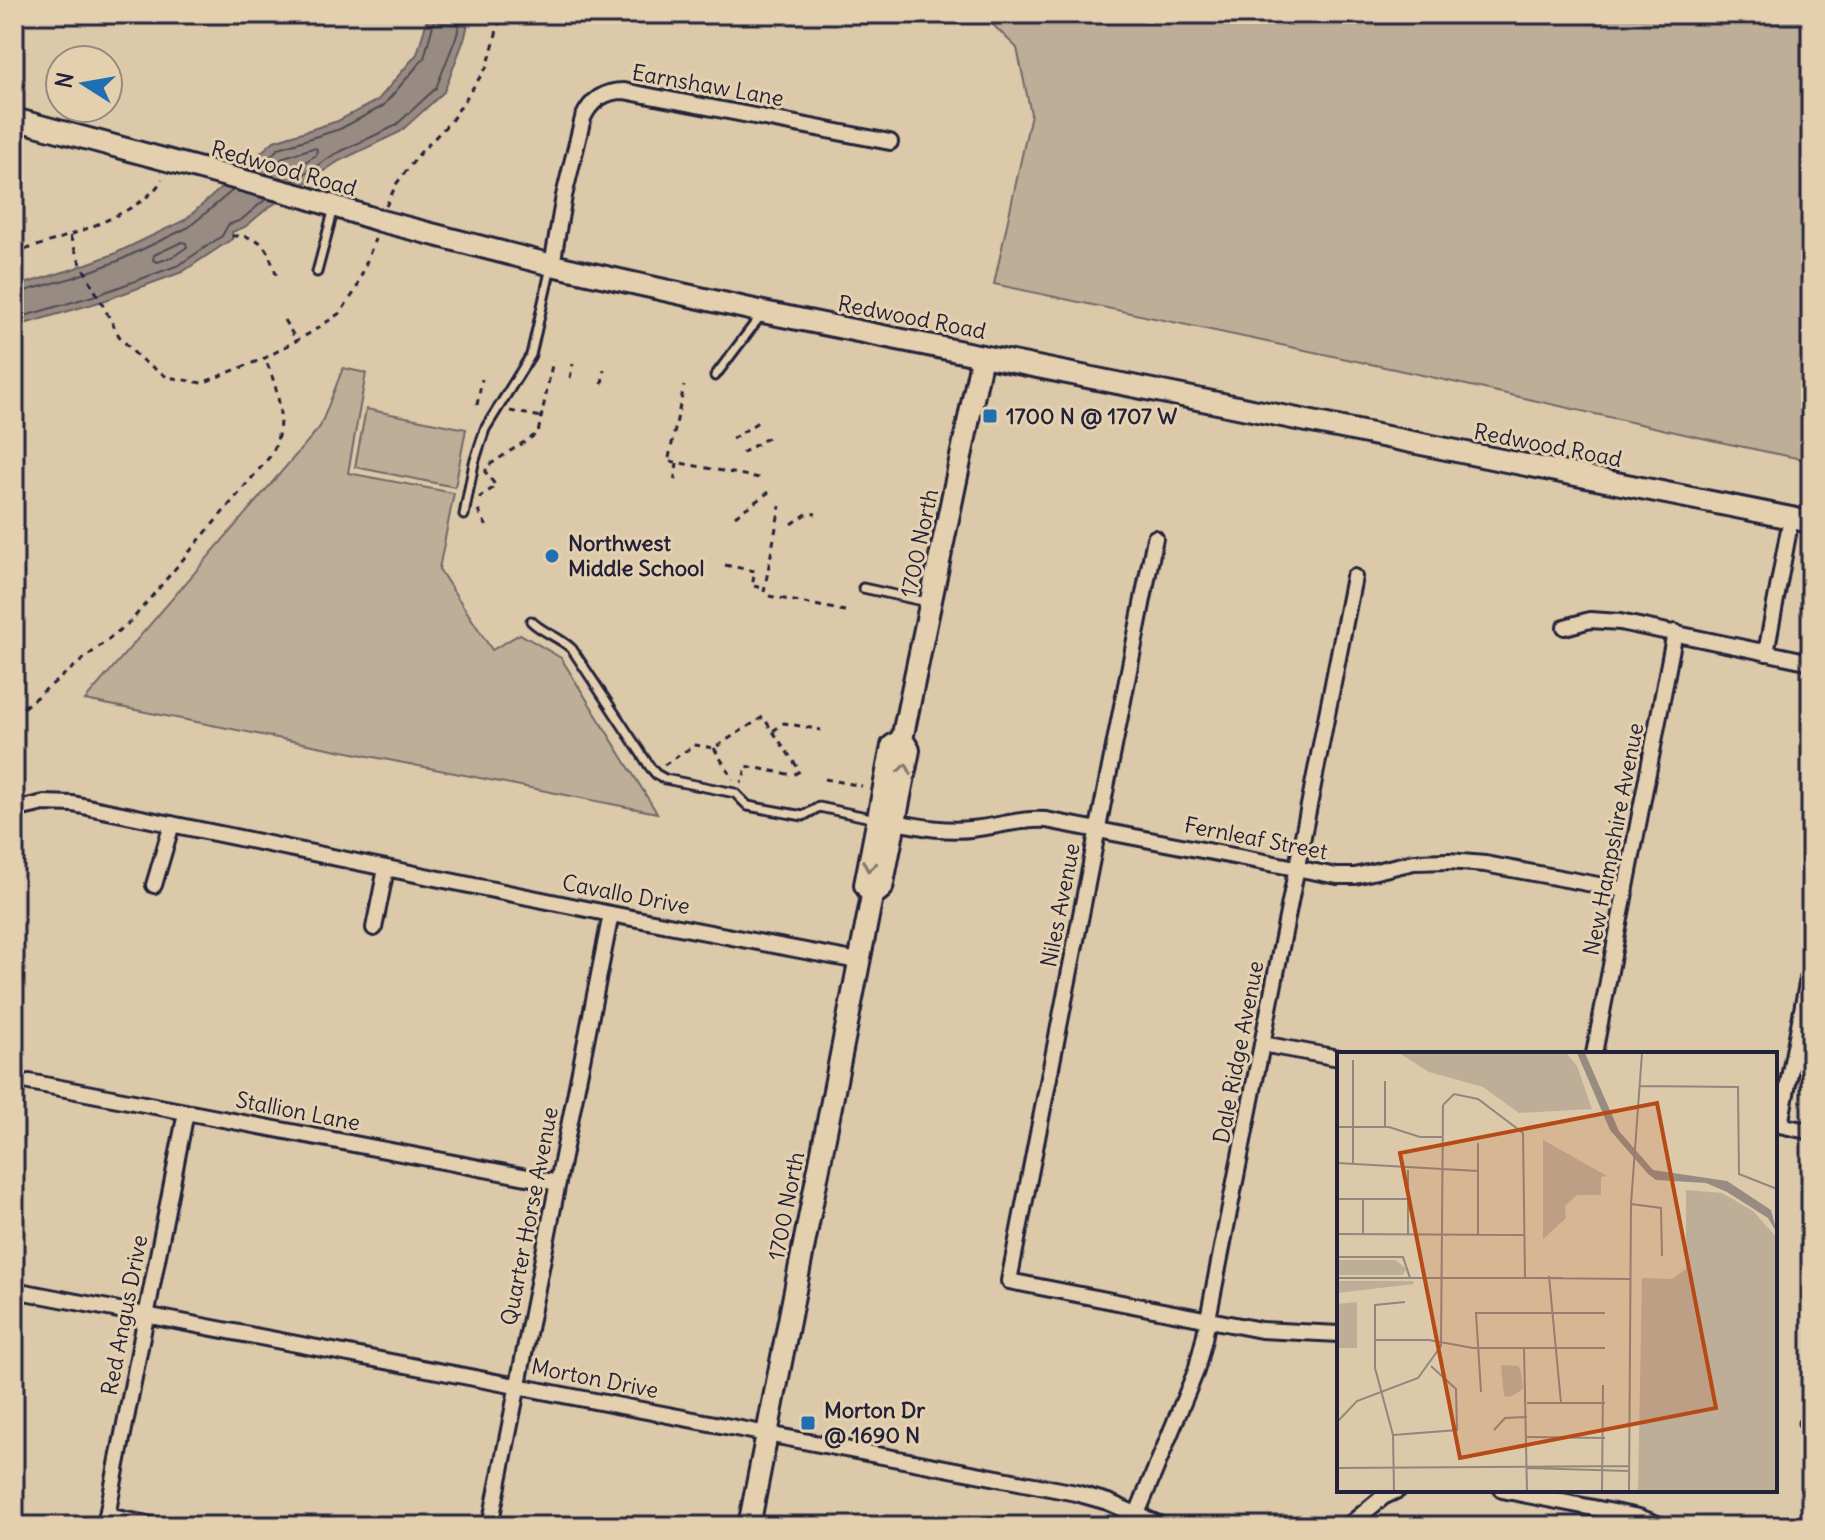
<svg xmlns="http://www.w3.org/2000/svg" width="1825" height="1540" font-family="Delius,sans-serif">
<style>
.green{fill:#beae97;stroke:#706869;stroke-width:2}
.water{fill:#988b82;stroke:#696166;stroke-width:2}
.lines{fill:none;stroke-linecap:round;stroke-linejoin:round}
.shore{stroke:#514c57;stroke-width:2}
.lane-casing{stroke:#22223b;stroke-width:13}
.street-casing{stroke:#22223b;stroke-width:20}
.secondary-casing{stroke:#22223b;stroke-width:26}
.path{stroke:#22223b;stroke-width:3;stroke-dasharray:6 6;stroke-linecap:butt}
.lane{stroke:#e4d0ae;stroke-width:7}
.street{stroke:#e4d0ae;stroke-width:14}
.secondary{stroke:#e4d0ae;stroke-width:20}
.oneway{stroke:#837974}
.poi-dot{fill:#1f6fb2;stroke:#e4d0ae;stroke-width:3}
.labels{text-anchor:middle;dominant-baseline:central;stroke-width:6;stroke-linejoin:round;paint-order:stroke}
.street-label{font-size:22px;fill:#22223b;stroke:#e4d0ae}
.poi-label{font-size:22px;font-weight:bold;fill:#22223b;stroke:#e4d0ae;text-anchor:start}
.inset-road{fill:none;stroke:#92867d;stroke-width:2}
.view{fill:#b64b18;fill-opacity:0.15;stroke:#b64b18;stroke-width:4}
.inset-edge{fill:none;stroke:#22223b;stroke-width:4}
</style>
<rect width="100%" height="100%" fill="#dcc9a9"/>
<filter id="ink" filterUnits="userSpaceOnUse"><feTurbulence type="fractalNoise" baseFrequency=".0125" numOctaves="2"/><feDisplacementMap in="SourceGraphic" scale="16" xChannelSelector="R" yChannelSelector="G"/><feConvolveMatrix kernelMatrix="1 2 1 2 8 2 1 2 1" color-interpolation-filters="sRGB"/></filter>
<g filter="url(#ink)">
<path class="green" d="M 969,14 L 1811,14 L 1811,461 L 1720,442 L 1422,375 L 994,284 L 1031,114 L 1017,48 L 987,19 Z
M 343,368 L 366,373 L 348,473 L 454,493 L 439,569 L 492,650 L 520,634 L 561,658 L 657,813 L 85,700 L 320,427 Z
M 366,409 L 466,429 L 455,487 L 355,467 Z"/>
<path class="water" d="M 429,14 L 470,14 L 465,37 L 444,92 L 400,132 L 339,161 L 268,208 L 245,227 L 232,232 L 232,239 L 182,272 L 103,301 L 14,327 L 14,287 L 70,270 L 114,254 L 185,220 L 274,141 L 338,121 L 378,100 L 417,54 Z"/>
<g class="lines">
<path class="shore" d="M 255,171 L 279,148 L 340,129 L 383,106 L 424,58 L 436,14
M 266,174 L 284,157 L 313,148 L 317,149 L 316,155 L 280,178
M 293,181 L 335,154 L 395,126 L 436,88 L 457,35 L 461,14
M 182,242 L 186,243 L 187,247 L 174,256 L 158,262 L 153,260 L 154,255 Z
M 14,294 L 72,278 L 118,261 L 189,227 L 233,190
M 14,319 L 100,294 L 179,265 L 222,236 L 228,225 L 241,220 L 266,199"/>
<defs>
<path id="lane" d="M 317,272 L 334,208
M 715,376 L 762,314
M 464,515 L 474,463 L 485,429 L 531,355 L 551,267
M 863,588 L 927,602
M 531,621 C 543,633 560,637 572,649 L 650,767 L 656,774 L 665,779 L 735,793 L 748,806 L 803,816 L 819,807 L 876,819
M 1803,1423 L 1811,1424"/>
<path id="street" d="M 552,265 L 564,196 L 583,118 C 591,100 605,91 624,91 L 890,142
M 1155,538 L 1009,1281 L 1261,1330 L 1339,1334
M 1565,627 L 1590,620 L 1620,622 L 1811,662
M 1766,653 L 1791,518
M 14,810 L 44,803 L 73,804 L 611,914 L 858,961
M 889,821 C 916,826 943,832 971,829 C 997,827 1020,818 1046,820 L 1337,876 L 1355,876 L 1414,862 L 1449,861 L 1485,864 L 1625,890
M 154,885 L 172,824
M 374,928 L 386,869
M 1262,1044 L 1339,1058
M 1594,1054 L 1675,632
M 29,1082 L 558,1183
M 1775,1124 L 1811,1132
M 1780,1125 L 1811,963
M 14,1290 L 1076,1493 L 1108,1502 L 1163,1526
M 1502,1490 L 1639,1517 L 1663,1526
M 107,1516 L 157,1526
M 105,1526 L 186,1112
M 490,1526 L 611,914
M 1132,1526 L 1196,1371 L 1204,1339 L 1354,577
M 1348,1526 L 1383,1497 L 1398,1490"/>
<path id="secondary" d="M 14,119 L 305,197 L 381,221 L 552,265 L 763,312 L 1811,522
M 872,896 L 865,885 L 892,746 L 902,739 L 982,356
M 749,1526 L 872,896 L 882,888 L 909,750 L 902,739"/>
</defs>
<use href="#lane" class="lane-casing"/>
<use href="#street" class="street-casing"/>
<use href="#secondary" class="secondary-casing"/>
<path class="path" d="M 386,206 L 397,183 L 420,153 L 451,121 L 488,65 L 501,14
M 70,236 L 78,258 L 119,336 L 139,358 L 167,377 L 202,383 L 265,358 L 312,332 L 340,313 L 356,290 L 375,239
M 232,236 C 265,235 267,249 277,277
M 14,253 C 50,242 146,214 162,179
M 284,320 L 297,341
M 570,378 L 573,364
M 602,384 L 604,370
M 477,405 L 482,379
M 510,411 L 542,417
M 732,439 L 758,422
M 742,453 L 769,437
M 669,458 L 684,386
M 670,461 L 759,478
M 677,463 L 675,478 L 681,484
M 480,499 L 480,497 L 496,486 L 486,473 L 486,467 L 538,433 L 553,360
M 478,510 L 487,527
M 735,516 L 769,492
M 792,524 L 808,513 L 816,514
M 725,565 L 755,571 L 752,586 L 765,588
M 764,592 L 780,506
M 769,596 L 845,611
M 14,715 L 131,621 L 272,454 C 287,420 279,392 265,358
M 773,731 L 784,723 L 821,730
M 714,748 L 733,779
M 664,765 L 695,745 L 714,748 L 763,717 L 800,771 L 793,775 L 746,766 L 743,782 L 740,782
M 825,779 L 862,786"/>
<use href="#lane" class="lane"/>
<use href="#street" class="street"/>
<use href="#secondary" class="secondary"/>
</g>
<defs><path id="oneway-chevron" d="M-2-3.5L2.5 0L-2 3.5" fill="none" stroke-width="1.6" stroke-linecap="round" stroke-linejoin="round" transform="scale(2)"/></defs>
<g class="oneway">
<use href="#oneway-chevron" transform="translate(905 769) rotate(-79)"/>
<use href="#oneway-chevron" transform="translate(869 866) rotate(101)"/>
</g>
</g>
<g class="poi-dot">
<rect x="982" y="408" width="16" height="16" rx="4"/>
<circle cx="552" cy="556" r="8"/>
<rect x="800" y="1415" width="16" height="16" rx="4"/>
</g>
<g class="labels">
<g class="street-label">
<text transform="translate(708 85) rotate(10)">Earnshaw Lane</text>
<text transform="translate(284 168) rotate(16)">Redwood Road</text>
<text transform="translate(912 317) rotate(11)">Redwood Road</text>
<text transform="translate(1548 445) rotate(11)">Redwood Road</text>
<text transform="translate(919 543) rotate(-78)">1700 North</text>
<text transform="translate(1256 838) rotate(11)">Fernleaf Street</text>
<text transform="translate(1613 839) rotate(-79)">New Hampshire Avenue</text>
<text transform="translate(626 894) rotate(11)">Cavallo Drive</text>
<text transform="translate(1060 905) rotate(-79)">Niles Avenue</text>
<text transform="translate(1238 1052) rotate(-79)">Dale Ridge Avenue</text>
<text transform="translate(298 1111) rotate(11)">Stallion Lane</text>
<text transform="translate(786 1206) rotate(-79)">1700 North</text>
<text transform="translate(529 1216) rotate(-79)">Quarter Horse Avenue</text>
<text transform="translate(124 1315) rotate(-79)">Red Angus Drive</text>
<text transform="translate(595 1378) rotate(11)">Morton Drive</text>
</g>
<g class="poi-label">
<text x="1006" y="416">1700 N @ 1707 W</text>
<text x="568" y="543">Northwest<tspan x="568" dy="25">Middle School</tspan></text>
<text x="824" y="1410">Morton Dr<tspan x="824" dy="25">@ 1690 N</tspan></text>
</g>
</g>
<g transform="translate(1337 1052)">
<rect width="440" height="440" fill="#dcc9a9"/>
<path d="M 62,1 L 229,1 L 240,14 L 255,57 L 182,61 L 146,35 L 92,20 ZM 206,88 L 270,124 L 264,125 L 264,143 L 240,143 L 228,154 L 229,166 L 206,187 ZM 349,138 L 385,141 L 416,159 L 440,186 L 440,439 L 301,439 L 305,226 L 335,227 L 349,217 ZM 0,208 L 58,208 L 70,217 L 65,223 L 0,223 ZM 0,229 L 76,229 L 77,232 L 0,241 ZM 20,250 L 20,296 L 0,296 L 0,252 ZM 164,313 L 181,314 L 184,319 L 186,337 L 173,345 L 167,344 Z" fill="#beae97"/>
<path d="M 240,1 L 248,1 L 282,79 L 316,118 L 390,129 L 434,158 L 440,181 L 431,166 L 390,140 L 369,131 L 319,128 L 311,122 L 273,78 Z" fill="#988b82"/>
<path class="inset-road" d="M 16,8 L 16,111M 48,29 L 48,75M 303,34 L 401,35 L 402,122 L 440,137M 106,53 L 117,42 L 141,47 L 186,81 L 188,226M 0,75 L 52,75 L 83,85 L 106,85M 141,91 L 141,183M 0,111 L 141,119M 71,118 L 71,183M 0,147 L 71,147M 26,147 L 26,182M 294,152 L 324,156 L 325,204M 0,182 L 188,183M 0,205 L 66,205 L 73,226M 212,224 L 224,351M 0,226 L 226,226M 199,226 L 293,227M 37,288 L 92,288 L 136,296 L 268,296M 187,296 L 190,439M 144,340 L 139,261 L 268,261M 190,351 L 268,351M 0,370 L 20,349 L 81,326 L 104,294 L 106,53M 157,378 L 168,366 L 190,365M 56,383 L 120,378 L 119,337 L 94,314M 190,385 L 268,386M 0,416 L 292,414M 190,416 L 292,419M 57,439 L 56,383 L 38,316 L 38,253 L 68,250M 265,439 L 266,333M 292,439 L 294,152 L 305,1"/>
<path class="view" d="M 320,51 L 379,356 L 123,406 L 63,101 Z"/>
<rect width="440" height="440" class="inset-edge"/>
</g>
<rect width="1825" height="1540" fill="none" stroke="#e4d0ae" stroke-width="48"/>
<rect x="24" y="24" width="1777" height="1492" fill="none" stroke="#22223b" stroke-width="3" filter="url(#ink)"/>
<g transform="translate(84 84) rotate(281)"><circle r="38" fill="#e4d0ae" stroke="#968a80" stroke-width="2"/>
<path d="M0-6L14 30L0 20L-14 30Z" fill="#1f6fb2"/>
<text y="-12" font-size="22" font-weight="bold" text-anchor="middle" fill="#22223b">N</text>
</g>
</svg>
